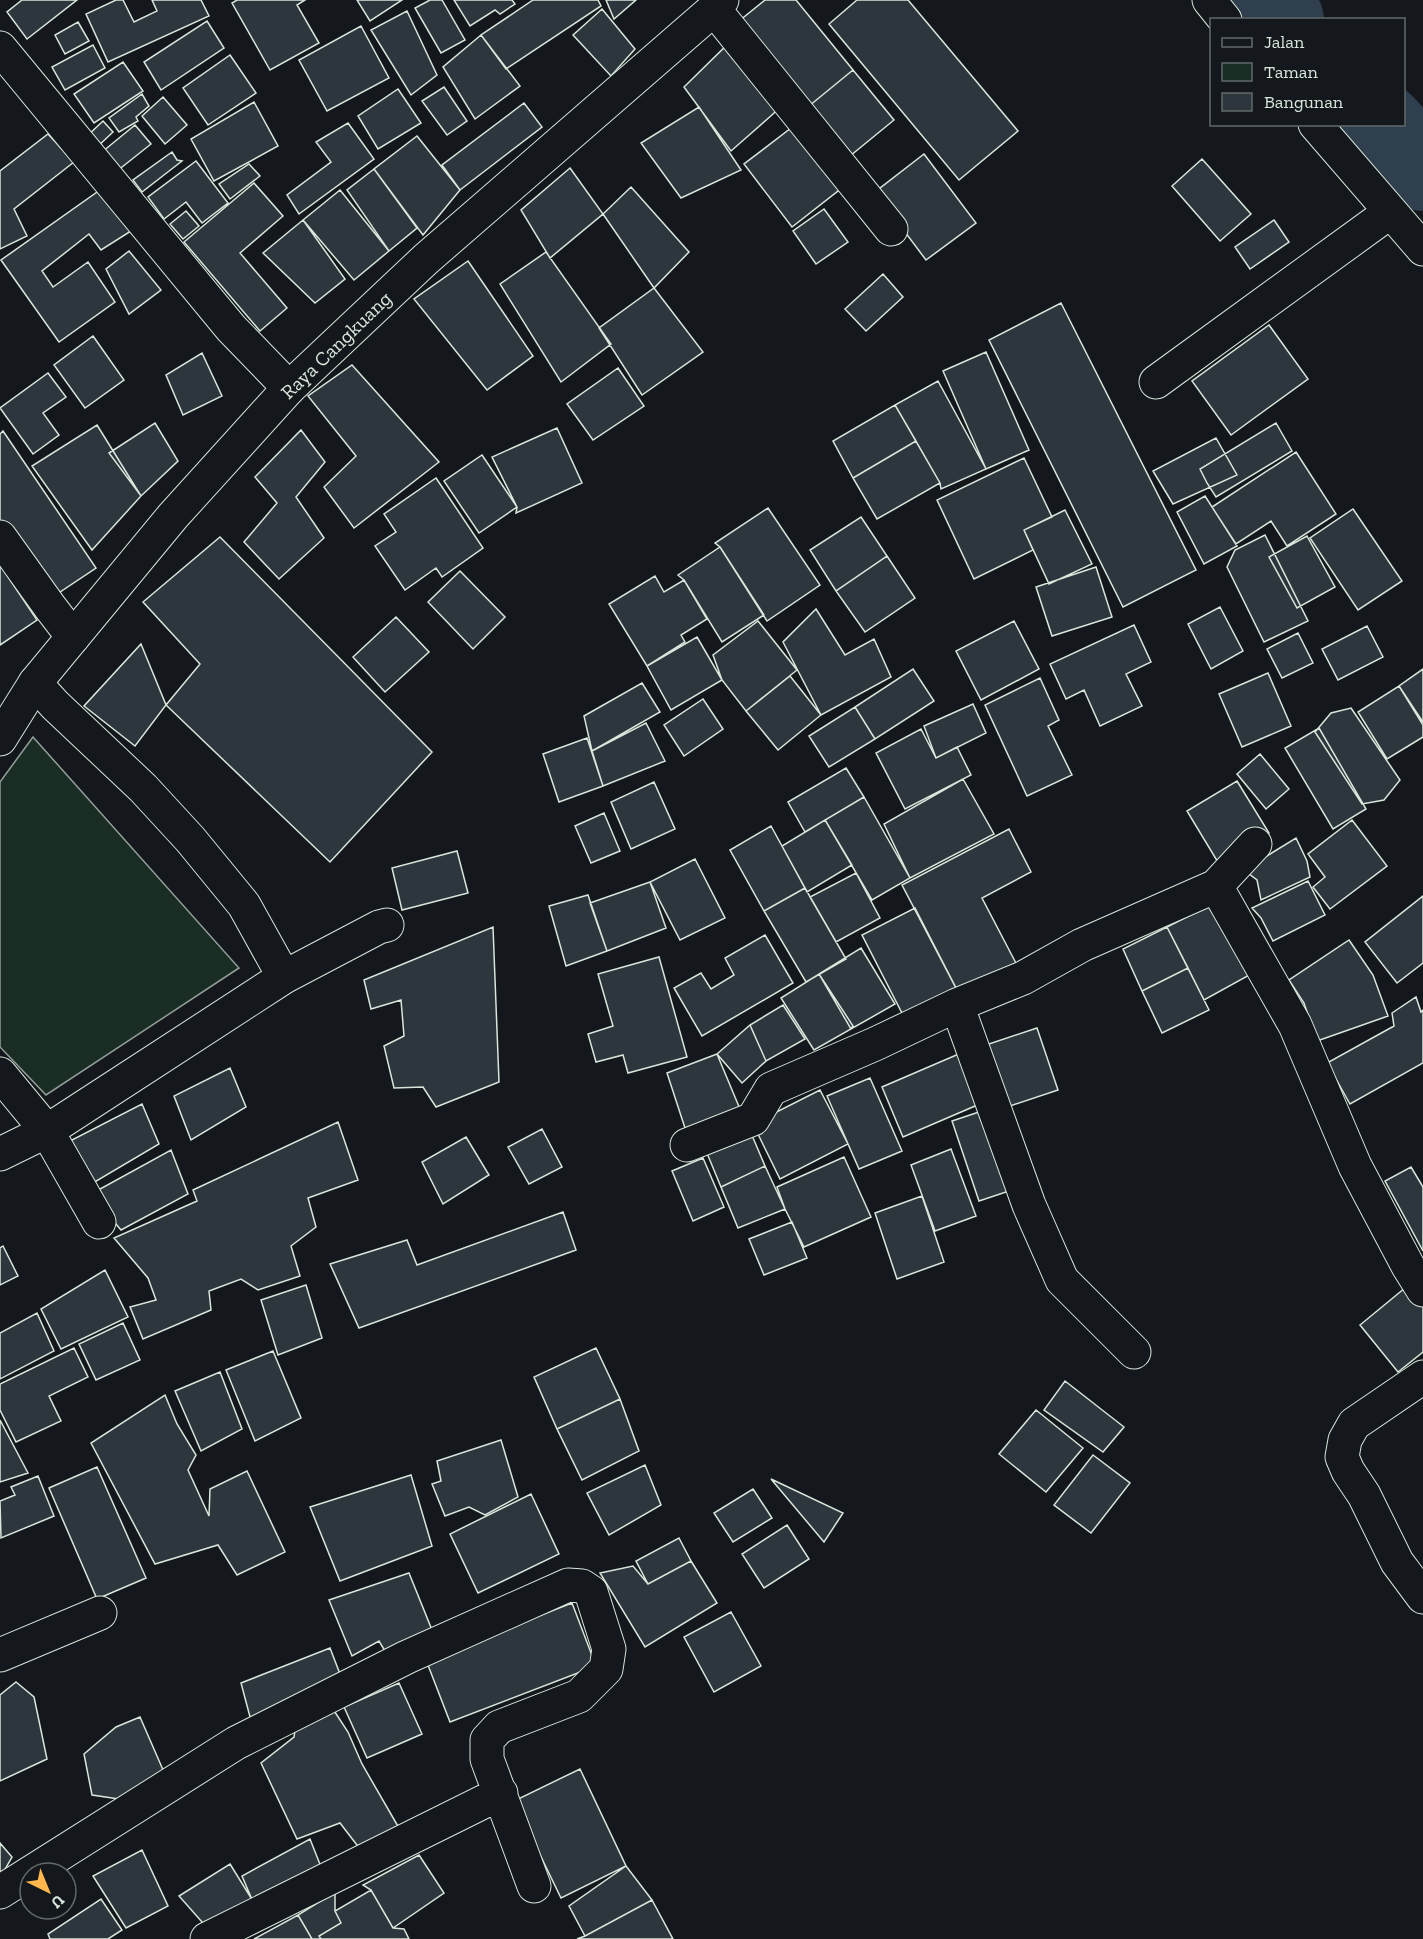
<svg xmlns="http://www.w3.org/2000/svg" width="1423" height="1939" font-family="'Zilla Slab',serif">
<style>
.green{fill:#1a2d24;stroke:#939e99;stroke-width:1.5}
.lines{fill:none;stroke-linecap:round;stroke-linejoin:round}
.river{stroke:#2f3f4d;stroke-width:84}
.building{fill:#2c363c;stroke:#d8e6dc;stroke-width:1.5}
.street-casing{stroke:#d8e6dc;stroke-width:35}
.secondary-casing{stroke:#d8e6dc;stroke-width:35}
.street{stroke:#14181c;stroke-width:33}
.secondary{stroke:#14181c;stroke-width:33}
.labels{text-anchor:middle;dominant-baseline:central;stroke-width:4.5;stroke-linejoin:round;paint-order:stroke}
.street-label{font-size:20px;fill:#d8e6dc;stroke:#14181c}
</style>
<rect width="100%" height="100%" fill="#14181c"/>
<path class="green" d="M 33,737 L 239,968 L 46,1095 L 0,1047 L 0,782 Z"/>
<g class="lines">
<path class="river" d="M 1264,0 L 1282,20
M 1381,124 L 1423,169"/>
</g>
<path class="building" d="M 22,0 L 77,0 L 27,39 L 7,12 Z
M 116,0 L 123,0 L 134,22 L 157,11 L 152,0 L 201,0 L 209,16 L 108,62 L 86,14 Z
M 237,0 L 305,0 L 297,5 L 319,43 L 270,70 L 232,3 Z
M 357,0 L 402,0 L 370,21 Z
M 430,0 L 442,0 L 465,40 L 441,53 L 415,8 Z
M 454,0 L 512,0 L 515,4 L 500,14 L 495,10 L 470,26 Z
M 533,0 L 598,0 L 601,6 L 506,69 L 481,35 Z
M 606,0 L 636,0 L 614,19 Z
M 765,0 L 796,0 L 853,70 L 809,106 L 739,21 Z
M 857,0 L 908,0 L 1018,131 L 959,180 L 829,24 Z
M 602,9 L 635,49 L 611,76 L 573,35 Z
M 407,11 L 437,75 L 411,95 L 371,30 Z
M 207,21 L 224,48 L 161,90 L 144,62 Z
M 78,22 L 89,41 L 65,54 L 55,35 Z
M 361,26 L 389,78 L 327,111 L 299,60 Z
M 481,35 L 520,86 L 475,119 L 443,67 Z
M 732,40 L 782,106 L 731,151 L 684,87 Z
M 93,45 L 105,68 L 65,90 L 52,67 Z
M 230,55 L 256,93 L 208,125 L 183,88 Z
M 123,62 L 143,91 L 94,123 L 74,94 Z
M 853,70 L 894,120 L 850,156 L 809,106 Z
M 444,87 L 467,121 L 447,135 L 422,101 Z
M 398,89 L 421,123 L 378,149 L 358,116 Z
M 142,94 L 149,106 L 136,117 L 138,121 L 119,132 L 109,118 Z
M 163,97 L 187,125 L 165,144 L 142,116 Z
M 254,102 L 278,146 L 214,181 L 191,139 Z
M 524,103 L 542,127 L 460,190 L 442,165 Z
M 699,107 L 741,170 L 681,198 L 641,143 Z
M 103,121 L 113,132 L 95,149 L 85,138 Z
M 348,123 L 374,159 L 299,214 L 287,195 L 331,162 L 316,142 Z
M 135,125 L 151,144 L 117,171 L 102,152 Z
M 795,125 L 843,187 L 792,227 L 744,164 Z
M 48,134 L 74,162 L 14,209 L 27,236 L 0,249 L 0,171 Z
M 417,136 L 460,190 L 423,235 L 374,169 Z
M 172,152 L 177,160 L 182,161 L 142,192 L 133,180 Z
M 924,154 L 976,223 L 926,260 L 875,192 Z
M 1202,159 L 1251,214 L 1220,241 L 1172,186 Z
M 196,161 L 228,203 L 202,223 L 186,202 L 164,219 L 148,197 Z
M 249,164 L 260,176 L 230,199 L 219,184 Z
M 570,168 L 603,214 L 550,258 L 521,210 Z
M 374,169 L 417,228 L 389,251 L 347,190 Z
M 254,183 L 283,216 L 240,253 L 287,308 L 260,331 L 184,242 Z
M 631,187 L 689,252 L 654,288 L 603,214 Z
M 100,190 L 131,231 L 101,250 L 89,234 L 42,271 L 53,287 L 88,262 L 115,302 L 59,342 L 1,260 Z
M 340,190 L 389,251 L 354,280 L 303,220 Z
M 824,209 L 848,242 L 816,264 L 793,231 Z
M 186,211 L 199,226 L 183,239 L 170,224 Z
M 303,220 L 345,279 L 315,303 L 263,253 Z
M 1274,220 L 1289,242 L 1250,269 L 1235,247 Z
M 129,251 L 161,290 L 129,314 L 106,269 Z
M 546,252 L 611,344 L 561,382 L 500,284 Z
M 468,261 L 533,356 L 487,390 L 414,299 Z
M 883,274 L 903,297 L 866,331 L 845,309 Z
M 654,288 L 703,352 L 642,395 L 599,328 Z
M 1061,303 L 1196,570 L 1123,607 L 989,340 Z
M 1269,325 L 1308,379 L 1231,435 L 1192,381 Z
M 93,336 L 124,380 L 85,408 L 54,365 Z
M 986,352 L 1029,450 L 986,469 L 943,371 Z
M 202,353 L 222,396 L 183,415 L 166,375 Z
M 352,365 L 439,462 L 354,528 L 324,487 L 356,456 L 308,396 Z
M 618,368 L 644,406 L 593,440 L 567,404 Z
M 48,373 L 66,397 L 43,413 L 59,435 L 33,454 L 0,408 Z
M 938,381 L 986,469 L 941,489 L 940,483 L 895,405 Z
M 895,405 L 916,441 L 853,478 L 833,441 Z
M 155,423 L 178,461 L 141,496 L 109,453 Z
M 1276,423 L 1292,451 L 1216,497 L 1207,483 L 1200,469 Z
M 97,425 L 141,496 L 92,550 L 32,466 Z
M 557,428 L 582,483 L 516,513 L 517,507 L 492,457 Z
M 301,430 L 325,462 L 296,497 L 324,538 L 279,579 L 244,542 L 277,503 L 255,477 Z
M 3,431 L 96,568 L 51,598 L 0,522 L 0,434 Z
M 1216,438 L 1237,475 L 1173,504 L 1153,471 Z
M 916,441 L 940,483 L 877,519 L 853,478 Z
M 1296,452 L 1336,514 L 1287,546 L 1271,521 L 1236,544 L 1212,507 Z
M 482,455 L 517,507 L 479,533 L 444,481 Z
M 1024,458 L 1052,517 L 1024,530 L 1033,550 L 974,579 L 937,500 Z
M 436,478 L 483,548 L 442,577 L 436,568 L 405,590 L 375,546 L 396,532 L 384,514 Z
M 1205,496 L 1237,546 L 1204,564 L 1177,512 Z
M 768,508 L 820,585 L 767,621 L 720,547 L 715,543 Z
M 1353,509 L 1402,581 L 1358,610 L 1310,538 Z
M 1065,510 L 1092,564 L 1049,584 L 1024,530 Z
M 861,517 L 887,556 L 836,591 L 810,550 Z
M 1265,535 L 1308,621 L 1264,642 L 1227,567 L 1235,550 Z
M 1307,536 L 1335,587 L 1297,608 L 1269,557 Z
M 220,537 L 432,752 L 330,862 L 166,705 L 200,664 L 143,602 Z
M 720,547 L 764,615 L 722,642 L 684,580 L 678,575 Z
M 887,556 L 915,598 L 865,632 L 836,591 Z
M 0,565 L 37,620 L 0,645 Z
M 1096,567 L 1112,617 L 1052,636 L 1036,587 Z
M 460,571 L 505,617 L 473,649 L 428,602 Z
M 655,576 L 664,592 L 684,580 L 707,619 L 681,635 L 685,642 L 647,666 L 609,604 Z
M 1220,607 L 1243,651 L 1211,669 L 1188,624 Z
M 816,609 L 845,655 L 874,639 L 891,677 L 821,715 L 783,642 Z
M 396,617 L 429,652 L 385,692 L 353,657 Z
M 758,621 L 797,670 L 746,711 L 722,680 L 713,655 Z
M 1014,621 L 1039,669 L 981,700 L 956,651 Z
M 1134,625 L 1151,662 L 1126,674 L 1142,706 L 1100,726 L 1084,690 L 1066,699 L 1050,664 Z
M 1367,626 L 1383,657 L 1338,680 L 1322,649 Z
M 1298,633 L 1313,663 L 1282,678 L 1267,649 Z
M 697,637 L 722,680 L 671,710 L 647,666 Z
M 141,644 L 166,705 L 135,746 L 84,706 Z
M 913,669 L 934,701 L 875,739 L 855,707 Z
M 1423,669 L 1423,722 L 1399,686 Z
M 1268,673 L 1291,726 L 1242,747 L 1219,694 Z
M 790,676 L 821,715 L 778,750 L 746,711 Z
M 1040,678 L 1059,720 L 1048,726 L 1072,775 L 1027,796 L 985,705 Z
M 642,683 L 660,712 L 592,751 L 584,716 Z
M 1399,686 L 1423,725 L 1423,737 L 1387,759 L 1358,712 Z
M 703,699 L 723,729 L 684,756 L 664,725 Z
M 973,704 L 986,733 L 936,758 L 924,726 Z
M 855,707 L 875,739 L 829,767 L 809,736 Z
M 1351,708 L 1400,780 L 1384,800 L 1362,804 L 1315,732 L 1331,713 Z
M 646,723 L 665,761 L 603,786 L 592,751 Z
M 1319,728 L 1366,809 L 1333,829 L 1285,748 Z
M 921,729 L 936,758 L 957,747 L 971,775 L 905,809 L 876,753 Z
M 587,738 L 603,786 L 559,802 L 543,754 Z
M 1260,754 L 1289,789 L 1266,809 L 1237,774 Z
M 846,768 L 864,797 L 805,832 L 788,802 Z
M 963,779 L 994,834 L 910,878 L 884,824 Z
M 1237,781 L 1269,833 L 1219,864 L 1187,811 Z
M 654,782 L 675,829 L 631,849 L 611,802 Z
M 864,797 L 910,878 L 872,900 L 825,820 Z
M 604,813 L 620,851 L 591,863 L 575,826 Z
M 825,820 L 852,865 L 807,892 L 782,846 Z
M 1352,820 L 1387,866 L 1330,909 L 1313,887 L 1325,877 L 1308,854 Z
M 771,826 L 805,888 L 764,911 L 730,850 Z
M 1009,829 L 1031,872 L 982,898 L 1018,967 L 956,988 L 902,885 Z
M 1296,838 L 1307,861 L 1310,877 L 1261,900 L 1257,880 L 1244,870 Z
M 457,851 L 468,893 L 402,910 L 392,868 Z
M 695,859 L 725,918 L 680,940 L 650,882 Z
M 856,873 L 880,918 L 836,942 L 810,897 Z
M 1308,881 L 1325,915 L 1273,941 L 1261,918 L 1252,908 Z
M 650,882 L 666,928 L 607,951 L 590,903 Z
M 805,888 L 846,959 L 806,982 L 764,911 Z
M 588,895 L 607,951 L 566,966 L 549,906 Z
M 1423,896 L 1423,963 L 1397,983 L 1365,942 Z
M 1216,902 L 1253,973 L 1204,1000 L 1167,927 Z
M 915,908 L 956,988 L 903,1015 L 862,935 Z
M 493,927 L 499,1082 L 436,1107 L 423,1087 L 394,1088 L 384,1046 L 404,1036 L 401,1000 L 371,1009 L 364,980 Z
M 1167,927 L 1188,968 L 1142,991 L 1123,949 Z
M 765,935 L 793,983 L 702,1036 L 674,988 L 701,973 L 711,989 L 734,975 L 725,958 Z
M 1349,940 L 1373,975 L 1388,1016 L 1317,1041 L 1304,1003 L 1289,980 Z
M 861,948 L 895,1004 L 851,1029 L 819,974 Z
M 659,957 L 687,1057 L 628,1073 L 623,1055 L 596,1062 L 588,1034 L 613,1026 L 598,974 Z
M 1188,968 L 1209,1010 L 1162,1033 L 1142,991 Z
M 819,974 L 853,1026 L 851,1029 L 814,1050 L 781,998 Z
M 1416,997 L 1421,1012 L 1423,1010 L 1423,1063 L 1350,1104 L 1327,1063 L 1394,1026 L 1392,1013 Z
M 783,1005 L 805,1039 L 766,1061 L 750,1025 Z
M 750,1025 L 766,1061 L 742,1083 L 717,1054 Z
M 1037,1028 L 1058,1090 L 1004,1108 L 983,1046 Z
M 961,1053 L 982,1103 L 903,1137 L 882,1087 Z
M 717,1054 L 740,1109 L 685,1128 L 667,1073 Z
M 230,1068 L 246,1107 L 191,1140 L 174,1096 Z
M 870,1078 L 902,1151 L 859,1169 L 827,1096 Z
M 820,1090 L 848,1144 L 780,1179 L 753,1124 Z
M 142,1104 L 159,1144 L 93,1183 L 68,1142 Z
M 991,1108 L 1018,1188 L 979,1201 L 952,1121 Z
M 338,1122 L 358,1180 L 308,1198 L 316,1227 L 291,1246 L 300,1276 L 258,1290 L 241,1279 L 209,1291 L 211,1310 L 143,1339 L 130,1307 L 156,1300 L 148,1278 L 114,1238 L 197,1201 L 193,1190 Z
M 748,1126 L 765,1166 L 721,1187 L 704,1146 Z
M 542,1129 L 562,1167 L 529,1184 L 508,1147 Z
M 466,1137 L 489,1175 L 443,1204 L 422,1162 Z
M 951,1149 L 976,1216 L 935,1231 L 911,1165 Z
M 171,1150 L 188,1194 L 121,1230 L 91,1194 Z
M 844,1157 L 871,1217 L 804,1247 L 785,1209 L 777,1187 Z
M 703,1158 L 724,1207 L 693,1221 L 672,1171 Z
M 765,1166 L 785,1209 L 738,1228 L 721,1187 Z
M 1411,1167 L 1423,1187 L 1423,1251 L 1385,1181 Z
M 922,1196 L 944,1262 L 897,1279 L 875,1213 Z
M 563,1212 L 576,1250 L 359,1328 L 330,1264 L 407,1240 L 417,1265 Z
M 792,1222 L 807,1258 L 764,1275 L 749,1239 Z
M 3,1246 L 18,1276 L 0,1285 L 0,1248 Z
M 105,1270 L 128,1317 L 61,1349 L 41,1309 Z
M 306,1285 L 322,1338 L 278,1355 L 261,1300 Z
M 1405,1288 L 1423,1307 L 1423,1352 L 1398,1372 L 1360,1325 Z
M 37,1313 L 54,1351 L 0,1379 L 0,1333 Z
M 123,1323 L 140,1360 L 96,1380 L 79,1344 Z
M 74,1348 L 88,1377 L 49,1396 L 61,1421 L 16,1442 L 0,1410 L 0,1384 Z
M 596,1348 L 620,1399 L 557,1429 L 534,1377 Z
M 273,1351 L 301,1418 L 255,1441 L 226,1370 Z
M 220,1372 L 242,1429 L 201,1451 L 175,1391 Z
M 1065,1381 L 1124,1427 L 1103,1452 L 1044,1410 Z
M 165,1395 L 177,1424 L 196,1455 L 188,1470 L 209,1516 L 210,1489 L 247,1471 L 285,1552 L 237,1575 L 218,1545 L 155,1564 L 91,1443 Z
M 620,1399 L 639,1451 L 582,1480 L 557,1429 Z
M 1036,1410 L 1083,1448 L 1046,1492 L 999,1454 Z
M 0,1420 L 28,1473 L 0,1482 Z
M 501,1440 L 518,1497 L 485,1515 L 469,1507 L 445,1516 L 432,1484 L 441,1481 L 437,1461 Z
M 1093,1455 L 1130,1483 L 1091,1533 L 1054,1505 Z
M 645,1465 L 661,1505 L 609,1535 L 587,1493 Z
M 97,1467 L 146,1578 L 97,1599 L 49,1488 Z
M 411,1475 L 432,1546 L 340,1581 L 310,1507 Z
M 38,1476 L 54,1516 L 1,1538 L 0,1501 L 15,1495 L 11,1487 Z
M 771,1479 L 843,1513 L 824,1542 Z
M 753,1489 L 772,1518 L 733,1542 L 714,1513 Z
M 531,1494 L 559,1554 L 478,1593 L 450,1534 Z
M 787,1525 L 809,1559 L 764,1588 L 742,1554 Z
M 679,1538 L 691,1561 L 648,1584 L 636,1561 Z
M 691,1561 L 717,1603 L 645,1647 L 600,1573 L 633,1566 L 648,1584 Z
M 409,1573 L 434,1635 L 391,1661 L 379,1641 L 352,1656 L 329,1600 Z
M 572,1603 L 596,1666 L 450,1722 L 426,1660 Z
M 731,1612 L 761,1666 L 714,1692 L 684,1637 Z
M 330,1648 L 345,1687 L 254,1732 L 241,1683 Z
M 16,1682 L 34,1697 L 47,1759 L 0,1781 L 0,1695 Z
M 399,1683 L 422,1734 L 367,1758 L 344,1707 Z
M 331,1706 L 348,1732 L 362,1764 L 399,1828 L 360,1849 L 340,1823 L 297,1839 L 261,1763 L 294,1737 L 296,1724 Z
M 140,1717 L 167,1779 L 119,1799 L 92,1795 L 84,1754 L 116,1727 Z
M 580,1769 L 626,1866 L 561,1898 L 514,1801 Z
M 310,1839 L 325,1877 L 256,1909 L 242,1876 Z
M 0,1843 L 12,1857 L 0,1878 Z
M 142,1850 L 168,1906 L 126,1928 L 93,1876 Z
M 419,1855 L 444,1893 L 393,1928 L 371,1890 L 363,1885 Z
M 230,1864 L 253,1901 L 210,1931 L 179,1896 Z
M 626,1866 L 652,1900 L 585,1936 L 569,1906 Z
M 371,1890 L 393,1928 L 404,1929 L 409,1939 L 321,1939 L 319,1936 L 341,1923 L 335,1911 Z
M 335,1892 L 335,1911 L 341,1923 L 319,1936 L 321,1939 L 312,1939 L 298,1915 Z
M 101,1899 L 122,1930 L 108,1939 L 50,1939 L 48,1934 Z
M 652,1900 L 673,1939 L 577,1939 L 585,1936 Z
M 298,1915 L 312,1939 L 254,1939 Z"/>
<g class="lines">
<defs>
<path id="street" d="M 1209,0 L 1225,20
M 714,9 L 891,229
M 0,48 L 231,328 L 289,388
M 1315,124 L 1423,249
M 1156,382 L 1390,212
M 0,537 L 50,607 L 73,637
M 35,683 L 55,705 L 143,788 L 190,839 L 244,905 L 284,977
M 1216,886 L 1295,1025 L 1355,1166 L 1408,1266 L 1423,1290
M 957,1005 L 1029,1205 L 1062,1280 L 1134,1352
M 0,1074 L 47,1131 L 99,1222
M 687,1145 L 753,1119 L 771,1089 L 875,1044 L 957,1005 L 1023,978 L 1082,945 L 1216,886 L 1255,844
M 0,1154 L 47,1131 L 284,977 L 379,927 L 387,925
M 1423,1377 L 1354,1424 L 1345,1440 L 1342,1457 L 1348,1471 L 1364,1495 L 1397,1562 L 1423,1597
M 0,1655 L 100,1613
M 0,1892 L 236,1743 L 407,1657 L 568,1585 L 582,1586 L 591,1592 L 609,1649 L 606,1669 L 579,1696 L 499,1727 L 487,1740 L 487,1759 L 534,1886
M 207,1939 L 501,1793"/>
<path id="secondary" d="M 0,739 L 35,683 L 173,516 L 289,388 L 426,259 L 714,9 L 722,0"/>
</defs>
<use href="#street" class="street-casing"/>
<use href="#secondary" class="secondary-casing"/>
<use href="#street" class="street"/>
<use href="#secondary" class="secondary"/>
</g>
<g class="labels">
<g class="street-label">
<text transform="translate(336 345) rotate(-44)">Raya Cangkuang</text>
</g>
</g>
<rect x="1210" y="18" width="195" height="108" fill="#14181c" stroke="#626a69" stroke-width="1.5"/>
<rect x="1222" y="38" width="30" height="9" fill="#14181c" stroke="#626a69" stroke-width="1.5"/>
<text x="1264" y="48" font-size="18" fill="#d8e6dc">Jalan</text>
<rect x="1222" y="63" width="30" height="18" fill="#1a2d24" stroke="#626a69" stroke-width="1.5"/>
<text x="1264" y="78" font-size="18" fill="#d8e6dc">Taman</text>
<rect x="1222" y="93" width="30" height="18" fill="#2c363c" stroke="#626a69" stroke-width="1.5"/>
<text x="1264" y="108" font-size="18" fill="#d8e6dc">Bangunan</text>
<g transform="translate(48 1891) rotate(137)"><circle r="28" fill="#14181c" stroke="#626a69" stroke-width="1.5"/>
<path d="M0-4.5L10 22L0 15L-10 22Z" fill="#ffb74d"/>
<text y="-9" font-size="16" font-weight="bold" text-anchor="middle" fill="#d8e6dc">U</text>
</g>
</svg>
